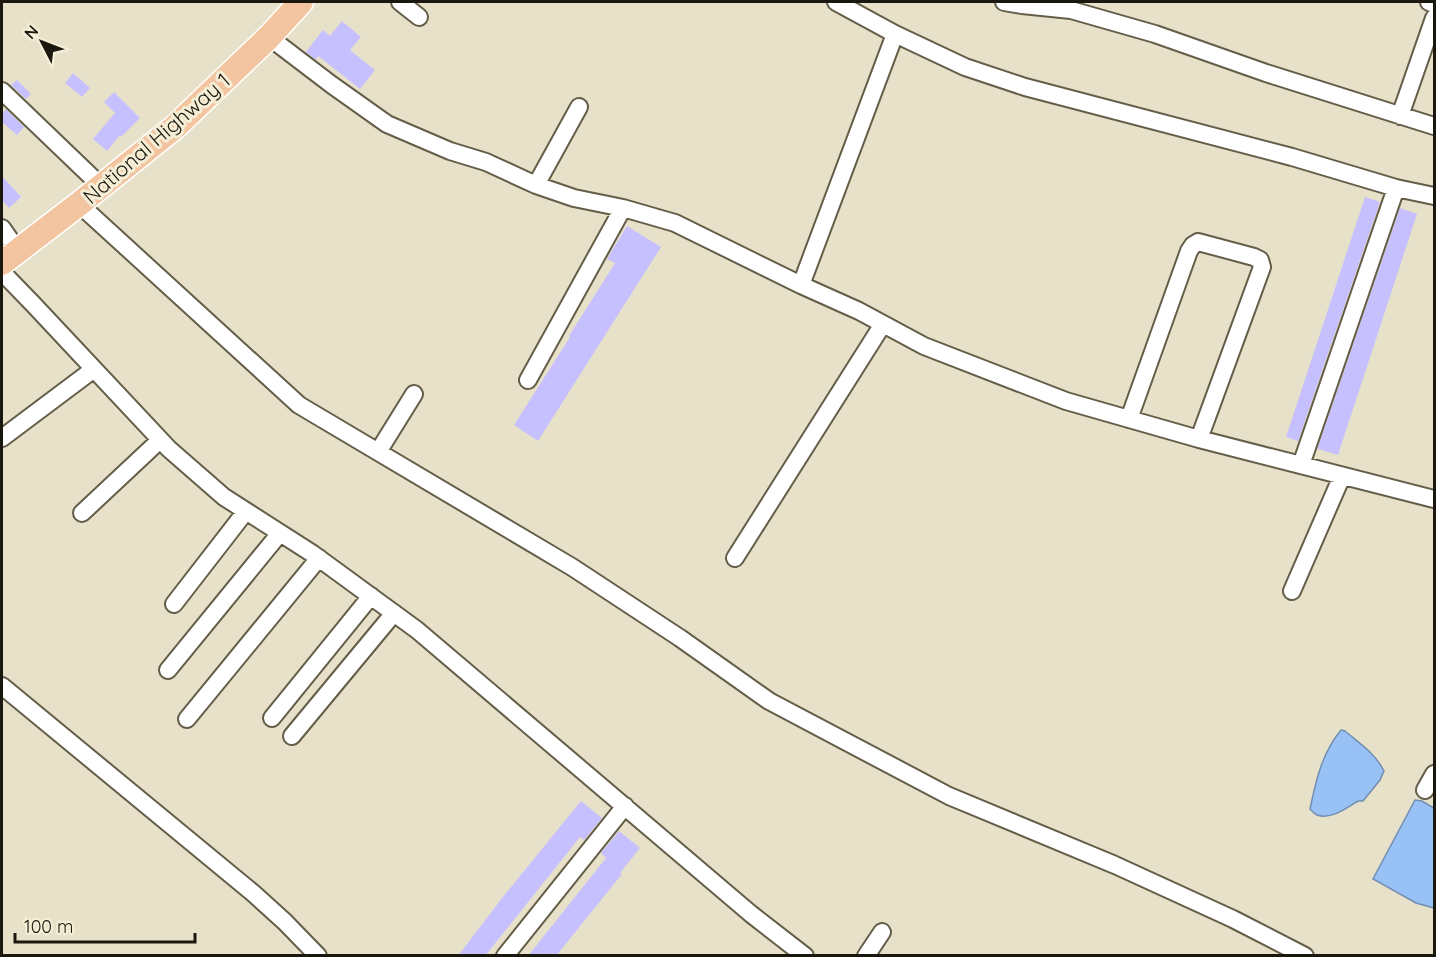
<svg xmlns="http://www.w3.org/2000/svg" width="1436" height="957" font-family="Quicksand,sans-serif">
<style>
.water{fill:#98c1f6;stroke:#728eb0;stroke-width:1.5}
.building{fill:#c7c0fe}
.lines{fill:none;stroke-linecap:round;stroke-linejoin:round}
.minor-casing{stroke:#645e49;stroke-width:20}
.highway-casing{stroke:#fff;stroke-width:27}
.minor{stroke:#fff;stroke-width:16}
.highway{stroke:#f3c4a0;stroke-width:24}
.labels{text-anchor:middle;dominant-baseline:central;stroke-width:6;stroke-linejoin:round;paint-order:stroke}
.street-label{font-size:21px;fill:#1a170e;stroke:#f5eed6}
</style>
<rect width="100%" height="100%" fill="#e8e1c9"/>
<path class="water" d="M 1341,730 L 1345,731 C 1359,743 1375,753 1384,771 L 1380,780 L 1363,801 L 1358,801 C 1347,808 1331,820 1317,815 C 1314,814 1312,811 1310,809 C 1316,780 1322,753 1341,730 Z
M 1415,800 L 1422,801 L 1434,808 L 1434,908 L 1416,903 L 1373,879 Z"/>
<path class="building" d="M 342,21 L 361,37 L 350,50 L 375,70 L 360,89 L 318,56 L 316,60 L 306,52 L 323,30 L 330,36 Z
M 73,73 L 90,88 L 82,97 L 65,83 Z
M 17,80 L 31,94 L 26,99 L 11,85 Z
M 114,92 L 140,118 L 121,137 L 120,135 L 107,151 L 93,139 L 115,113 L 104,102 Z
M 6,109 L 24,127 L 17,135 L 2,122 L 2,114 Z
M 2,176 L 21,197 L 9,208 L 2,200 Z
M 1365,197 L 1380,202 L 1298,441 L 1286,437 Z
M 1400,208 L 1417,214 L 1338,455 L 1318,449 L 1318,447 Z
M 627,226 L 661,247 L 538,441 L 514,425 L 570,337 L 569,336 L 615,263 L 607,259 Z
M 581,801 L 602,818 L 584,840 L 580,837 L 485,956 L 458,956 L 502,898 Z
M 619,831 L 640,848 L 620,873 L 622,874 L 556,956 L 528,956 L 606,858 L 601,853 Z"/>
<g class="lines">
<defs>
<path id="minor" d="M 400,2 L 419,17
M 836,2 L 895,34 L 965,67 L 1025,87 L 1292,157 L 1396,188 L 1434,196
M 1004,2 L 1022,5 L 1071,10 L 1155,34 L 1266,73 L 1434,126
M 1429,2 L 1434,4
M 269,37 L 332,85 L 387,124 L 450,151 L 486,162 L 536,185 L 574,198 L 623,208 L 675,223 L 801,285 L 859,311 L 924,346 L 1066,401 L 1199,439 L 1434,499
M 2,91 L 101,186
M 1400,116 L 1434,18
M 536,185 L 579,107
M 79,204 L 299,405 L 572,567 L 680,638 L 769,701 L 949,796 L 1115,865 L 1233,919 L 1305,956
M 2,228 L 18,251
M 2,272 L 33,304 L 169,449 L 224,497 L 313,554 L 417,630 L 751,914 L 805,956
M 801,285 L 895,34
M 528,380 L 623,208
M 1129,419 L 1189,251 L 1193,245 L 1198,242 L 1254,257 L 1260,260 L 1262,267 L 1199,439
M 2,438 L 94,369
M 378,452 L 414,394
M 1301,465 L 1396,188
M 82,513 L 160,440
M 735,558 L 883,324
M 1292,591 L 1342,476
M 174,604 L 246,511
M 168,670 L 280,533
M 2,686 L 253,893 L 285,922 L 318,956
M 272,718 L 371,596
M 187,719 L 319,558
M 292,736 L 394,613
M 1425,790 L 1434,774
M 505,956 L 625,806
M 866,956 L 882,932"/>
<path id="highway" d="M 2,263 L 79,204 L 175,127 L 269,37 L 301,2"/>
</defs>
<use href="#minor" class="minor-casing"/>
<use href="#highway" class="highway-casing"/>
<use href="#minor" class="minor"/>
<use href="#highway" class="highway"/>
</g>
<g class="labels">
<g class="street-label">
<text transform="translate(156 138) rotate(-41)">National Highway 1</text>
</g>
</g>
<rect width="1436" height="957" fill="none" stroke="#1a170e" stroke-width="6"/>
<g transform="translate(42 42) rotate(312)" stroke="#f5eed6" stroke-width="4.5" paint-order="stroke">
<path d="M0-4.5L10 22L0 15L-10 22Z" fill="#1a170e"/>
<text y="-9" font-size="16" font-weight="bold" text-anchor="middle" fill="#1a170e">N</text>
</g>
<path d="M15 933v9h180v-9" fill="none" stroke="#1a170e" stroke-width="3"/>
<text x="24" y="933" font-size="18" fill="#1a170e" stroke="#f5eed6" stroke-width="4.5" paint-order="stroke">100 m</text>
</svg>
